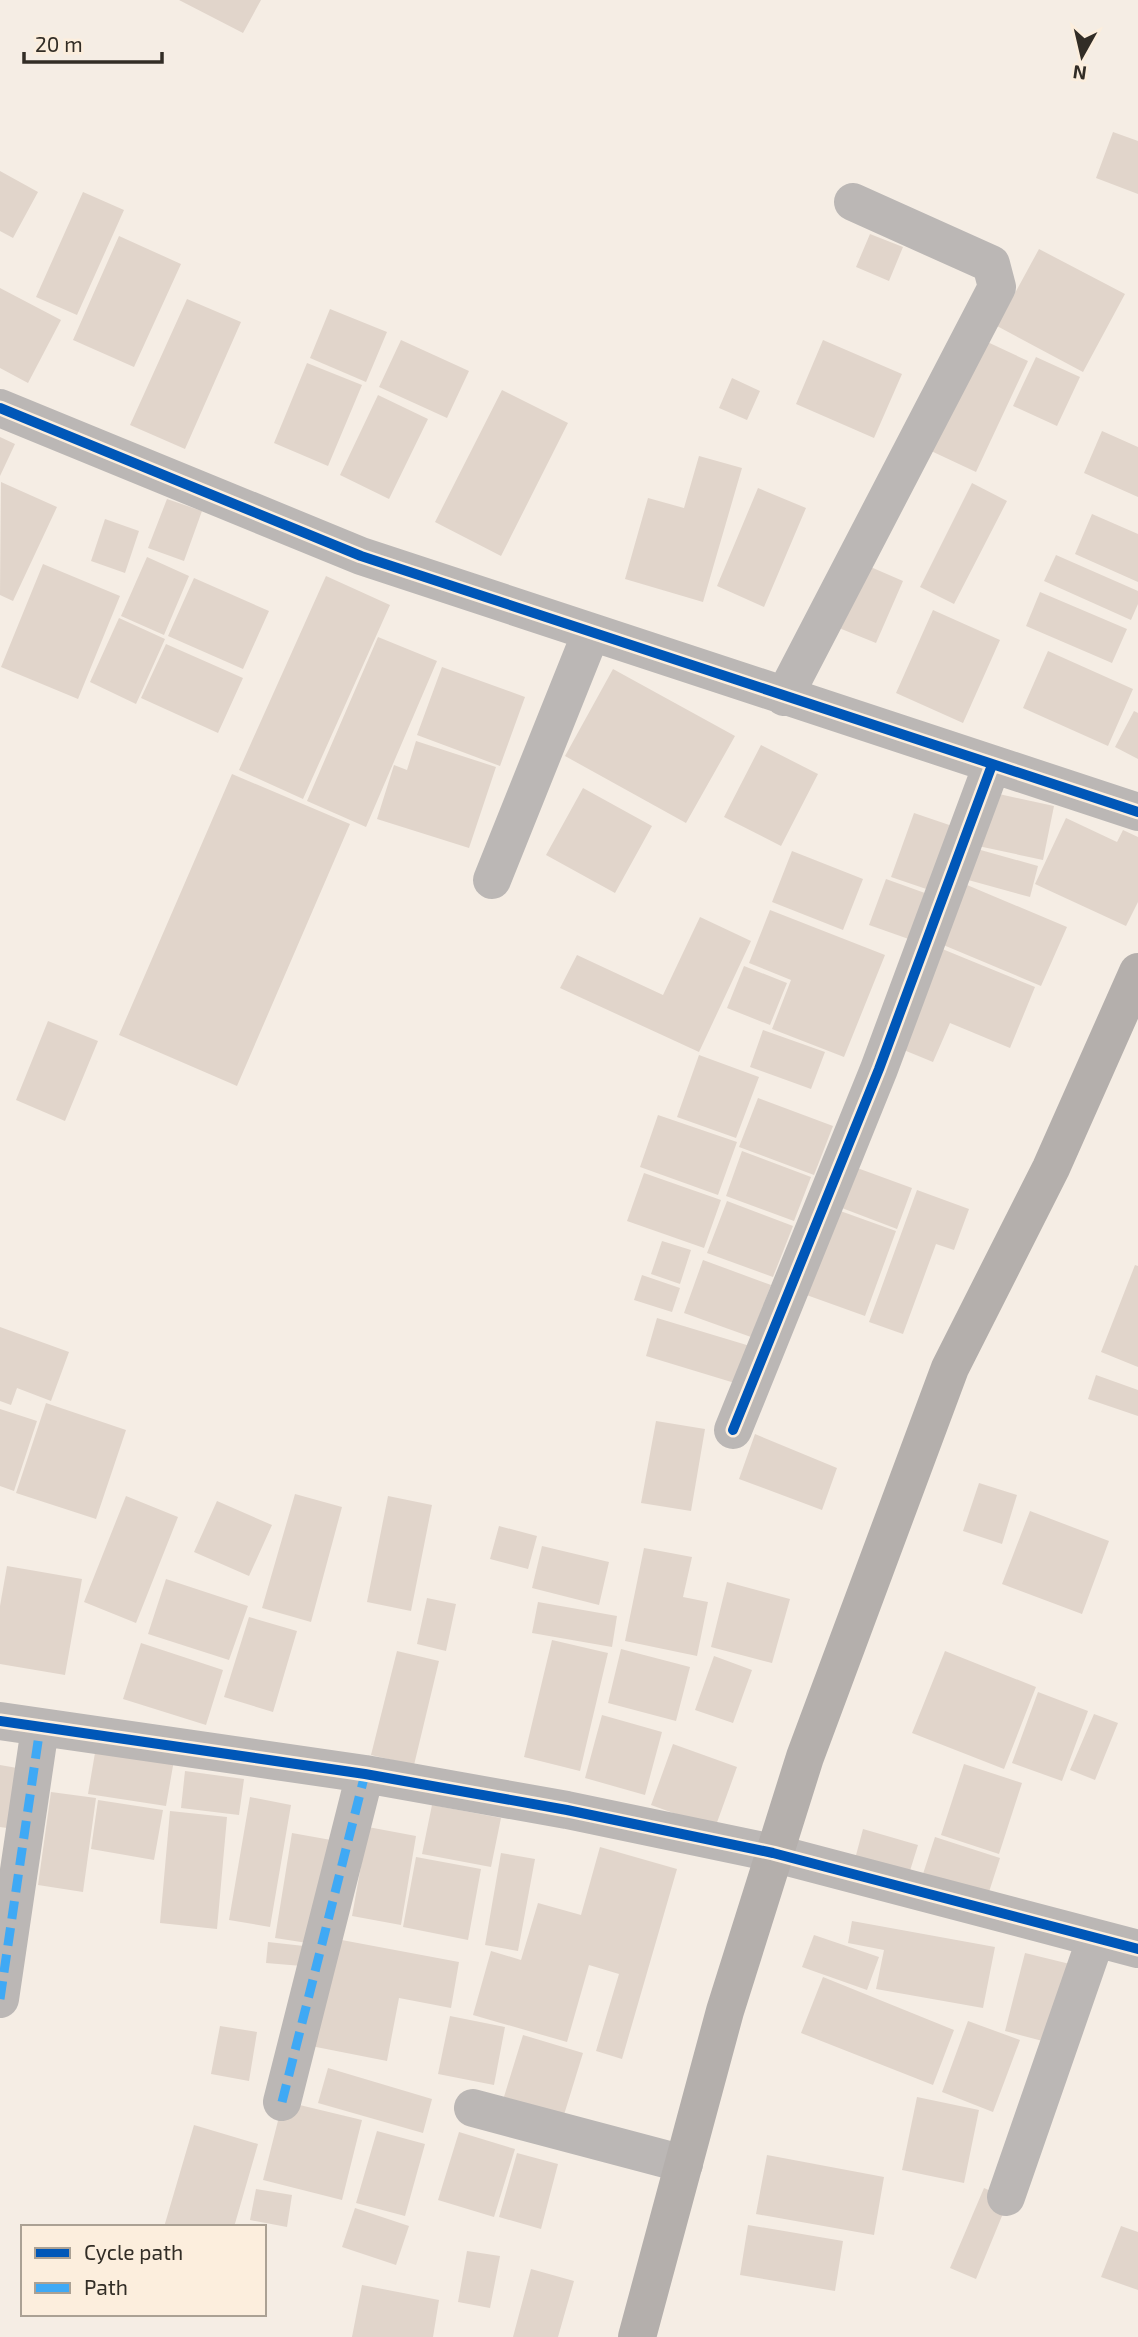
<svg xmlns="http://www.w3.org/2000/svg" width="1138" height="2337" font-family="'Exo 2',sans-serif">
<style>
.building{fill:#e1d5cb}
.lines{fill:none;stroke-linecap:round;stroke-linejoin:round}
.minor{stroke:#bbb7b5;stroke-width:38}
.major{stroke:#b4afac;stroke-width:38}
.quiet{stroke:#3fa9f5;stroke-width:9;stroke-dasharray:18 9;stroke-linecap:butt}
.cycleway-casing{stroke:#fceedd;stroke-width:15}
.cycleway{stroke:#0057b8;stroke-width:10}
</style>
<rect width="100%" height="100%" fill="#f5ede4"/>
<path class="building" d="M 179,0 L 261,0 L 243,33 Z
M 1113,132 L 1138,141 L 1138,194 L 1096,178 Z
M 0,171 L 38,192 L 13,238 L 0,231 Z
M 83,192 L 124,210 L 77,315 L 36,297 Z
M 870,234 L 903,247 L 889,281 L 856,267 Z
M 119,236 L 181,264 L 134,367 L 73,340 Z
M 1039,249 L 1125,294 L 1083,372 L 997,326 Z
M 0,288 L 61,320 L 28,383 L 0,368 Z
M 187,299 L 241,322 L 185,449 L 130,425 Z
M 330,309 L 387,332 L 366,382 L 310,358 Z
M 981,339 L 1028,361 L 976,472 L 929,450 Z
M 401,340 L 469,371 L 447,418 L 379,387 Z
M 823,340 L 902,374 L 874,438 L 796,404 Z
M 1036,357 L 1080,377 L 1057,426 L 1013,406 Z
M 307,363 L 362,385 L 328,466 L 274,443 Z
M 732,378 L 760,391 L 747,420 L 719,408 Z
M 502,390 L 568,423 L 501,556 L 435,522 Z
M 378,395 L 428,419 L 389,499 L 340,475 Z
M 1102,431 L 1138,447 L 1138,497 L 1084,473 Z
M 0,437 L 15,444 L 0,476 Z
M 699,456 L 742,468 L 703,602 L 625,579 L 648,498 L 684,508 Z
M 1,482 L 57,507 L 13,601 L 0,595 Z
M 972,483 L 1007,501 L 954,604 L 920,587 Z
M 758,488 L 806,508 L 764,607 L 717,586 Z
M 167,499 L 202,511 L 184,561 L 148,548 Z
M 1092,514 L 1138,534 L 1138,582 L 1075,554 Z
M 105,519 L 139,531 L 125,573 L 91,561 Z
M 1056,555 L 1138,591 L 1138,604 L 1131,620 L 1044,581 Z
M 147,557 L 189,576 L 164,635 L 121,616 Z
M 43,564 L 120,596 L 78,699 L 1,667 Z
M 866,565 L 903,581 L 876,643 L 839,628 Z
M 326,576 L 390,605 L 303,799 L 239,770 Z
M 194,578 L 269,611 L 243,669 L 168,636 Z
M 1040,592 L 1127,629 L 1112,663 L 1026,626 Z
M 933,610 L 1000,640 L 963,723 L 896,693 Z
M 119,618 L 165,639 L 136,704 L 90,682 Z
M 378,637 L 437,661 L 366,827 L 307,801 Z
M 166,644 L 243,678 L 218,733 L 141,698 Z
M 1048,651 L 1133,689 L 1108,746 L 1023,708 Z
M 442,667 L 525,697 L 500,766 L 417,735 Z
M 613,669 L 735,736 L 686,823 L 565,756 Z
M 1134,711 L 1138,713 L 1138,759 L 1115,747 Z
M 416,741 L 496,767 L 469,848 L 377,819 L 394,765 L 407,770 Z
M 761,745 L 818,774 L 781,846 L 724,817 Z
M 232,774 L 350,824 L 237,1086 L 119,1035 Z
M 583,788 L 652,826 L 615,893 L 546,855 Z
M 990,792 L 1054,806 L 1043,860 L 978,846 Z
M 914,813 L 964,830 L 941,894 L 891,877 Z
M 1066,818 L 1117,842 L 1123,830 L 1138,837 L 1138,902 L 1126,926 L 1035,884 Z
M 970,847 L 1038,866 L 1030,897 L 961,878 Z
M 792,851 L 863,879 L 843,930 L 772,902 Z
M 886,879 L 936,897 L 920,943 L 869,925 Z
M 967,885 L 1067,927 L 1041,986 L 941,944 Z
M 770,910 L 885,955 L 844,1057 L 772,1029 L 791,980 L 749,963 Z
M 700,917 L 751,941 L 699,1052 L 560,988 L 577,955 L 663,995 Z
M 935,946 L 1035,987 L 1010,1048 L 950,1023 L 933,1062 L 894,1046 Z
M 744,966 L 787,983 L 770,1025 L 727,1008 Z
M 48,1021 L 98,1041 L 65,1121 L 16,1100 Z
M 763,1030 L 825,1052 L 811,1089 L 750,1067 Z
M 699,1055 L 759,1077 L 736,1138 L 677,1117 Z
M 758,1098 L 833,1126 L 814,1175 L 739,1147 Z
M 658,1115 L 737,1142 L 718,1195 L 640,1167 Z
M 742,1151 L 811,1177 L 794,1221 L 726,1196 Z
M 849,1165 L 912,1188 L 897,1229 L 834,1205 Z
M 644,1173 L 721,1200 L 704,1248 L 627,1221 Z
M 917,1190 L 969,1209 L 954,1250 L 936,1244 L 903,1334 L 869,1322 Z
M 727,1201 L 793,1226 L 773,1277 L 707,1253 Z
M 832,1208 L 896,1231 L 865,1316 L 801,1293 Z
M 662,1241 L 691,1250 L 680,1284 L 651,1274 Z
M 703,1260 L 771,1285 L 751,1337 L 684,1313 Z
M 1135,1265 L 1138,1266 L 1138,1367 L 1101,1352 Z
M 642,1275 L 680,1288 L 672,1312 L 634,1300 Z
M 657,1318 L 750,1346 L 738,1384 L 646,1356 Z
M 0,1327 L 69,1352 L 51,1401 L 17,1388 L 11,1405 L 0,1401 Z
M 1096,1375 L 1138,1390 L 1138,1416 L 1088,1399 Z
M 46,1403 L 126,1430 L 96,1519 L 16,1493 Z
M 0,1409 L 37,1421 L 14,1491 L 0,1486 Z
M 656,1421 L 705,1429 L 691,1511 L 641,1503 Z
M 755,1434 L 837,1468 L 822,1510 L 739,1479 Z
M 979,1483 L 1017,1495 L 1002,1544 L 963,1531 Z
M 295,1494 L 342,1507 L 311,1622 L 262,1608 Z
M 126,1496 L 178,1517 L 136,1623 L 84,1602 Z
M 388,1496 L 432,1505 L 411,1611 L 367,1602 Z
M 217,1501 L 272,1525 L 249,1576 L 194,1552 Z
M 1030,1511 L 1109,1541 L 1082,1614 L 1002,1584 Z
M 499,1526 L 537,1536 L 528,1569 L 490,1559 Z
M 542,1546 L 609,1562 L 599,1605 L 532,1588 Z
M 644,1548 L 692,1557 L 683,1597 L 708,1602 L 697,1656 L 625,1641 Z
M 7,1566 L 82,1579 L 65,1675 L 0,1664 L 0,1606 Z
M 166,1579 L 248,1606 L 229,1660 L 148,1634 Z
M 727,1582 L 790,1599 L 772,1663 L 711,1647 Z
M 427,1598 L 456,1604 L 446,1651 L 417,1644 Z
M 538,1602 L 617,1616 L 612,1647 L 532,1633 Z
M 249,1617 L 297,1631 L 273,1712 L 224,1697 Z
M 552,1640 L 608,1653 L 580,1771 L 524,1757 Z
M 141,1643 L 223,1670 L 206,1725 L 123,1699 Z
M 621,1649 L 690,1667 L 676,1721 L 608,1703 Z
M 397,1651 L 439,1661 L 414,1765 L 371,1755 Z
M 945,1651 L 1036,1687 L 1004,1769 L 912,1733 Z
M 714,1656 L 752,1670 L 733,1723 L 695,1710 Z
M 1038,1692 L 1088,1711 L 1062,1781 L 1012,1763 Z
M 1094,1714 L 1118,1723 L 1095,1780 L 1070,1770 Z
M 602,1715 L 662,1732 L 645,1795 L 585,1778 Z
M 673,1744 L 737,1767 L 715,1828 L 651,1805 Z
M 96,1747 L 174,1760 L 166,1806 L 88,1794 Z
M 964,1764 L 1022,1783 L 999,1854 L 941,1835 Z
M 0,1765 L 23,1769 L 14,1829 L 0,1827 Z
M 185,1771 L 244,1779 L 239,1815 L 181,1808 Z
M 51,1792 L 96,1798 L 83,1892 L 38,1885 Z
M 250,1797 L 291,1805 L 270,1927 L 229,1920 Z
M 98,1800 L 163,1810 L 154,1860 L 91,1849 Z
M 432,1805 L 501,1818 L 491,1867 L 422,1854 Z
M 170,1811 L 227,1817 L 217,1929 L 160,1923 Z
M 368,1827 L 416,1836 L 401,1925 L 352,1916 Z
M 863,1829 L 918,1845 L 909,1874 L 855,1859 Z
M 292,1833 L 331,1840 L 314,1944 L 275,1938 Z
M 935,1837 L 1000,1858 L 987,1898 L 922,1877 Z
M 600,1847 L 677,1869 L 622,2059 L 596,2051 L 619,1974 L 589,1965 L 567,2042 L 473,2015 L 491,1951 L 521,1960 L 538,1903 L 581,1915 Z
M 501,1853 L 535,1859 L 518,1951 L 485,1945 Z
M 416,1857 L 481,1869 L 468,1940 L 403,1927 Z
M 852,1921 L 995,1947 L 983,2008 L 876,1989 L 884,1950 L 848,1943 Z
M 814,1935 L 879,1957 L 867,1990 L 802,1967 Z
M 331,1938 L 459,1962 L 451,2008 L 399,1998 L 387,2061 L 311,2046 Z
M 268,1942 L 304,1946 L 302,1966 L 266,1963 Z
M 1025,1953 L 1074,1965 L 1054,2044 L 1005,2031 Z
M 823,1977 L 954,2030 L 933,2085 L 801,2033 Z
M 450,2016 L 505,2027 L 494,2085 L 438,2074 Z
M 968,2021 L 1020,2040 L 993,2112 L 942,2092 Z
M 220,2026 L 257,2032 L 249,2081 L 211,2074 Z
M 523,2035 L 583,2053 L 563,2118 L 503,2100 Z
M 328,2068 L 432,2099 L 423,2133 L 318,2103 Z
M 917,2097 L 979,2110 L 964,2183 L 902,2170 Z
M 283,2101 L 362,2120 L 342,2200 L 263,2180 Z
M 194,2125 L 258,2144 L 234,2227 L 164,2227 Z
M 377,2131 L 425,2144 L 405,2216 L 356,2203 Z
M 459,2132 L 515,2149 L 494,2217 L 438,2200 Z
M 517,2153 L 558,2164 L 541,2229 L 499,2217 Z
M 767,2155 L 884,2177 L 874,2235 L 756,2214 Z
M 984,2188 L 1009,2199 L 976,2279 L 950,2268 Z
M 256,2189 L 292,2195 L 287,2227 L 250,2220 Z
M 355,2208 L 409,2226 L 396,2265 L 342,2247 Z
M 748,2225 L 843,2241 L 835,2291 L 740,2275 Z
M 1121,2226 L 1138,2232 L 1138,2290 L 1101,2277 Z
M 467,2251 L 500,2256 L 490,2308 L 458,2302 Z
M 531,2269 L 574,2281 L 558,2337 L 513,2337 Z
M 362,2285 L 439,2300 L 433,2337 L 352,2337 Z"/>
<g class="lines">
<path class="minor" d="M 0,408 L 361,556 L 1138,812
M 784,697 L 997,287 L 991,264 L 853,202
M 492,880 L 591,633
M 733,1430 L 879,1069 L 992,765
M 0,1721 L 365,1774 L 567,1810 L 773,1853 L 1138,1949
M 0,1999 L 40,1728
M 282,2102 L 365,1774
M 473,2108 L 684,2164
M 1006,2197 L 1096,1938"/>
<path class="major" d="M 637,2337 L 725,2011 L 805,1757 L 950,1368 L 1051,1168 L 1138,972"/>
<path class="quiet" d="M 0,1999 L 40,1728
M 282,2102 L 365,1774"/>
<defs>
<path id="cycleway" d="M 0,408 L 361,556 L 1138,812
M 733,1430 L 879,1069 L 992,765
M 0,1721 L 365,1774 L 567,1810 L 773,1853 L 1138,1949"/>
</defs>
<use href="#cycleway" class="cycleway-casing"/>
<use href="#cycleway" class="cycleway"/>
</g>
<rect x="21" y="2225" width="245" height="91" fill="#fceedd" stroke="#aba194" stroke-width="2"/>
<rect x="35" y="2248" width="35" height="10" fill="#0057b8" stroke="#aba194" stroke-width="2"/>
<text x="84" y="2260" font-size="21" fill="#322d26">Cycle path</text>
<rect x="35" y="2283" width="35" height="10" fill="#3fa9f5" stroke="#aba194" stroke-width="2"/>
<text x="84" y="2295" font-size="21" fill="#322d26">Path</text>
<g transform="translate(1082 56) rotate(188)" stroke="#fceedd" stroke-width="5" paint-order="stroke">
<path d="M0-5L12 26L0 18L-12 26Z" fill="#322d26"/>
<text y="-10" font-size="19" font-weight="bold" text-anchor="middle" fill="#322d26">N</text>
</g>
<path d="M24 52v10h138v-10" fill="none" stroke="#322d26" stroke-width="3.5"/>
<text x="35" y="52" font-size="21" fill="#322d26" stroke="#fceedd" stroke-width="5" paint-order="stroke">20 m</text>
</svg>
